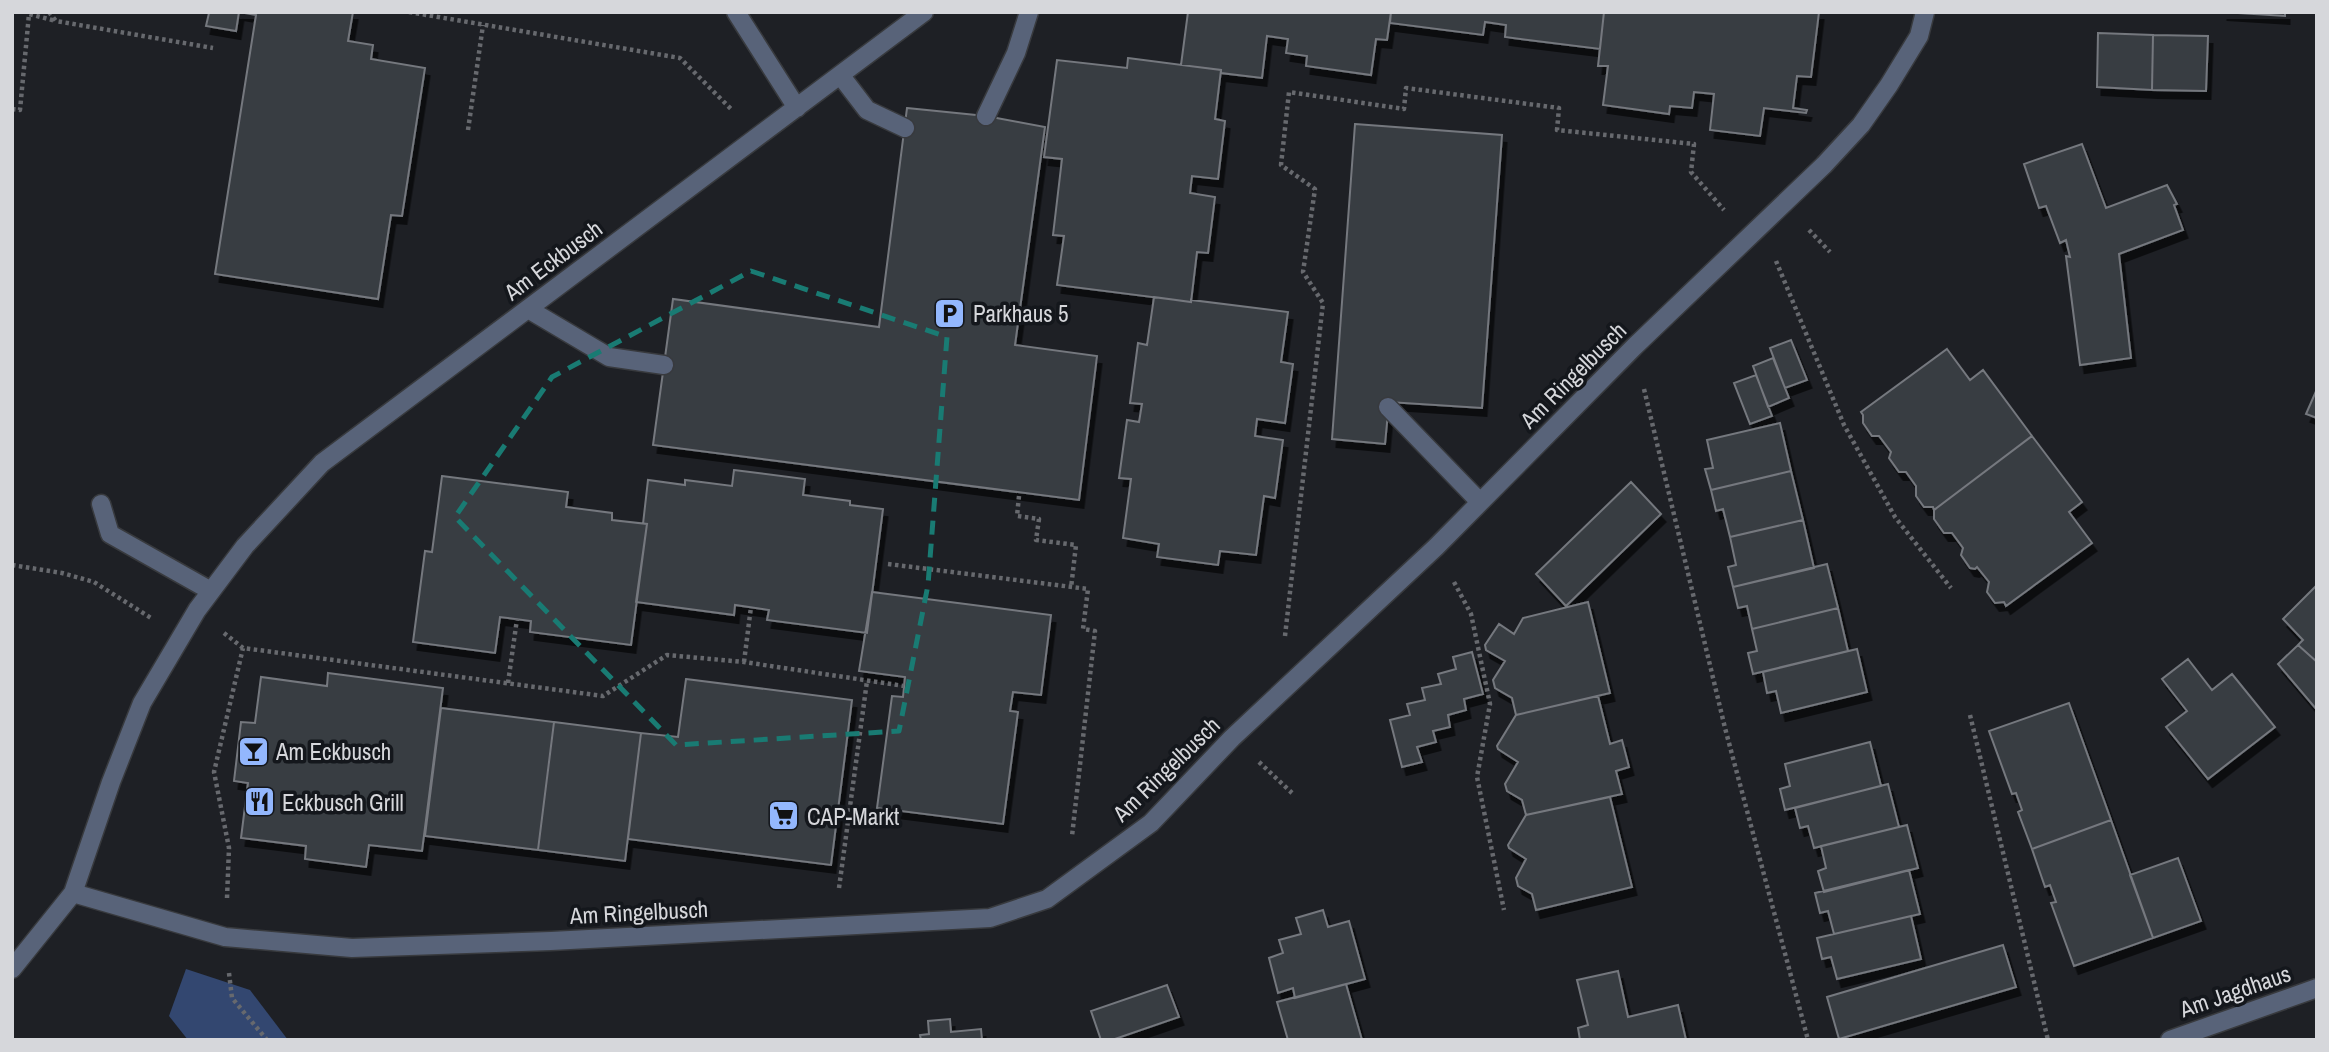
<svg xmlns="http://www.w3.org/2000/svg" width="2329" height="1052" font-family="'Archivo Narrow',sans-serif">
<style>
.green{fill:#334770}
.building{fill:#393c42;stroke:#74787e;stroke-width:2;filter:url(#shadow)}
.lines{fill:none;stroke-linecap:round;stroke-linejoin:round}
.minor-casing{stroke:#383a3e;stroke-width:21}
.path{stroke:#67696e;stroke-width:4.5;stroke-dasharray:3.5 3.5;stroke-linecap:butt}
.minor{stroke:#586379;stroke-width:18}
.marked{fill:none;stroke:#197b73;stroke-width:5;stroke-dasharray:14 9;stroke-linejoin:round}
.labels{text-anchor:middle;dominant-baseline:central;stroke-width:7;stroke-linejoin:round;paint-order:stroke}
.street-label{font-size:23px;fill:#d6d7db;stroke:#14171c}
.poi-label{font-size:23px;fill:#d6d7db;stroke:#14171c;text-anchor:start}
</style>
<defs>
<filter id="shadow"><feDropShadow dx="4.5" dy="8" stdDeviation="0" flood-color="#0009"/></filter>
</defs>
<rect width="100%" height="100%" fill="#1e2025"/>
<path class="green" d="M 186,969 L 250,990 L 288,1040 L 188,1040 L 169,1016 Z"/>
<path class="building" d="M 207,12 L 353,12 L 348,41 L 373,45 L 371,59 L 425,68 L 402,216 L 391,215 L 378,299 L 215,274 L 256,15 L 239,12 L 236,31 L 206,26 L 209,13 Z
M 1188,12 L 1391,12 L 1387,40 L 1376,39 L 1371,75 L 1306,66 L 1307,56 L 1286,53 L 1288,39 L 1267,36 L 1262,78 L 1221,73 L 1221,70 L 1181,65 Z
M 1391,12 L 1604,12 L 1600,49 L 1505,37 L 1506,25 L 1485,22 L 1483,35 L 1390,23 Z
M 1604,12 L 1819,12 L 1811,77 L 1797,76 L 1793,108 L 1807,110 L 1806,113 L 1764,108 L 1760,136 L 1710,130 L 1714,94 L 1694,92 L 1692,108 L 1670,106 L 1669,114 L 1603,105 L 1608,66 L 1598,66 Z
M 2222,12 L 2285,12 L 2285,16 Z
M 2098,33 L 2153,35 L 2152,90 L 2097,87 Z
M 2153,35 L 2208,36 L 2206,91 L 2152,90 Z
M 1128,58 L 1221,70 L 1215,119 L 1225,121 L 1218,179 L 1192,176 L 1190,193 L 1215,197 L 1208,253 L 1197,252 L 1191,302 L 1057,285 L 1064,236 L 1053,235 L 1062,159 L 1044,157 L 1057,60 L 1127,68 Z
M 907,108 L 986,116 L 1045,127 L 1015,345 L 1097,356 L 1079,500 L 653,445 L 673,299 L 879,327 Z
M 1355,124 L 1502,135 L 1482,408 L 1389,402 L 1385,444 L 1332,439 Z
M 2082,144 L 2106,208 L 2167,185 L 2177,204 L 2174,205 L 2183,230 L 2119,254 L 2131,358 L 2080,365 L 2066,256 L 2070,257 L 2066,240 L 2060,243 L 2046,206 L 2039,208 L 2024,164 Z
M 1154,297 L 1191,302 L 1191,300 L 1288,312 L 1281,362 L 1293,364 L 1285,423 L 1257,419 L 1255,436 L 1283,440 L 1275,498 L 1264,496 L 1256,555 L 1220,551 L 1218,565 L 1157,557 L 1159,544 L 1123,538 L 1131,479 L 1119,478 L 1127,420 L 1139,422 L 1142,404 L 1130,403 L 1138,343 L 1147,345 Z
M 1791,340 L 1807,380 L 1785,388 L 1770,348 Z
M 1947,349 L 1970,380 L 1983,370 L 2032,436 L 1934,510 L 1933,507 L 1924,507 L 1916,496 L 1916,486 L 1906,472 L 1899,472 L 1889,458 L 1891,452 L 1879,436 L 1872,436 L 1863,423 L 1863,415 L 1861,412 Z
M 1773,358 L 1789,398 L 1768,407 L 1753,366 Z
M 1756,375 L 1772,416 L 1750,424 L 1734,383 Z
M 2317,389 L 2317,418 L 2306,414 Z
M 1780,423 L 1791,471 L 1711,490 L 1705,469 L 1713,468 L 1707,440 Z
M 2032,436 L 2082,502 L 2069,512 L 2092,543 L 2006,606 L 2004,602 L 1995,603 L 1987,592 L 1989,582 L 1977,567 L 1975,569 L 1970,568 L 1961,555 L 1963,548 L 1952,533 L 1944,533 L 1934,519 L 1934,510 Z
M 734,470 L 805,479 L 803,495 L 850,501 L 850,505 L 883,509 L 867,633 L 767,620 L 769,610 L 735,605 L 734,615 L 636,602 L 647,524 L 643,524 L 648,480 L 685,485 L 685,480 L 732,486 Z
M 1791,471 L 1803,520 L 1730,537 L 1723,509 L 1716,511 L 1711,490 Z
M 442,476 L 568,492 L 566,507 L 612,513 L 612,520 L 647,524 L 631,645 L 530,632 L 531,621 L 500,617 L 495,653 L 413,642 L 425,551 L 432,552 Z
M 1631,482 L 1661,514 L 1566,606 L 1536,574 Z
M 1803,520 L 1814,568 L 1733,587 L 1728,567 L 1736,565 L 1730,537 Z
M 1827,564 L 1838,608 L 1752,629 L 1747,606 L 1738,608 L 1733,587 Z
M 2317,585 L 2317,662 L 2298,645 L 2303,640 L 2283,619 Z
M 872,592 L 1051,615 L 1041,695 L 1013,692 L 1010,711 L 1018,712 L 1003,824 L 877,808 L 892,696 L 903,697 L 905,677 L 859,671 Z
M 1588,602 L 1610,693 L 1516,715 L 1512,698 L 1495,688 L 1493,680 L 1505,661 L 1486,650 L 1485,645 L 1499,624 L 1514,634 L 1523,618 Z
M 1838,608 L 1848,651 L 1753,674 L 1748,653 L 1757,651 L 1752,629 Z
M 2298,645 L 2317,662 L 2317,710 L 2278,664 Z
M 1857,649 L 1867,692 L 1781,713 L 1776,691 L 1767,693 L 1763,672 Z
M 1472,652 L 1483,694 L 1464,699 L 1466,710 L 1448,715 L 1450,727 L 1433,731 L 1436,742 L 1417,747 L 1422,762 L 1402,767 L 1390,720 L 1410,715 L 1407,704 L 1425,700 L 1422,688 L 1441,684 L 1438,674 L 1456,669 L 1453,657 Z
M 2188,659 L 2212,690 L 2232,674 L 2275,727 L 2208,779 L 2166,727 L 2187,711 L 2162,679 Z
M 328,673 L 443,688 L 422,851 L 369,845 L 366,867 L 305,859 L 306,846 L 241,838 L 248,783 L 234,781 L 241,722 L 255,723 L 261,677 L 327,686 Z
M 686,679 L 852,700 L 831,865 L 628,839 L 641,733 L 678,737 Z
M 1598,696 L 1610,744 L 1622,740 L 1629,767 L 1616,771 L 1622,794 L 1526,815 L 1522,800 L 1507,791 L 1505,784 L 1518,762 L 1498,749 L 1497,746 L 1516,715 Z
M 2069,703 L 2111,820 L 2032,849 L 2018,812 L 2022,810 L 2016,793 L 2012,794 L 1989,731 Z
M 441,708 L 554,722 L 538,850 L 425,836 Z
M 554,722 L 641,733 L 625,861 L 538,850 Z
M 1870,742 L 1881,786 L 1785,810 L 1780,789 L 1790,786 L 1785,764 Z
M 1888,784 L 1899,827 L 1814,848 L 1808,826 L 1800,828 L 1795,808 Z
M 1610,797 L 1632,887 L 1536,910 L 1532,894 L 1518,886 L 1516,878 L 1526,859 L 1509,848 L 1508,845 L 1526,815 Z
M 2111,820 L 2153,938 L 2074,966 L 2051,903 L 2056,902 L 2050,885 L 2045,887 L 2032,849 Z
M 1907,825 L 1918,868 L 1824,892 L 1818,871 L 1826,868 L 1821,846 Z
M 2178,858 L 2201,921 L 2153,938 L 2130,875 Z
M 1909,870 L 1920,914 L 1834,934 L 1828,911 L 1820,913 L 1815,893 Z
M 1323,910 L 1328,927 L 1349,921 L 1365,979 L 1295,998 L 1293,988 L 1278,993 L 1269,958 L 1283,953 L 1279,940 L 1301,934 L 1296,918 Z
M 1911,916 L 1921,959 L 1837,979 L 1831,957 L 1822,959 L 1817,938 Z
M 2003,945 L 2016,987 L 1839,1039 L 1827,997 Z
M 1618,971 L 1628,1017 L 1678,1005 L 1686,1040 L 1580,1040 L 1578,1028 L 1588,1025 L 1577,980 Z
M 1346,984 L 1362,1040 L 1288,1040 L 1277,1002 Z
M 1167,985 L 1179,1017 L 1112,1040 L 1101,1040 L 1091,1011 Z
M 950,1019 L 951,1032 L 981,1029 L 982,1040 L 921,1040 L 920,1035 L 929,1034 L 928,1021 Z"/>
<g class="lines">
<defs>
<path id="minor" d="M 736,12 L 797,108
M 841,76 L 867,110 L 905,128
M 986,116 L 1016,53 L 1029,12
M 528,309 L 609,357 L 664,365
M 1388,407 L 1480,502
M 101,504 L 110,534 L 211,591
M 73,893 L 225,937 L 352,948 L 551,941 L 990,918 L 1047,899 L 1151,823 L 1232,738 L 1436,547 L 1634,347 L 1824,165 L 1861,125 L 1889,85 L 1919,36 L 1925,12
M 12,969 L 73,893 L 111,782 L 142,703 L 197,610 L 245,546 L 322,463 L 924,12
M 2170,1040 L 2317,988"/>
</defs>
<use href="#minor" class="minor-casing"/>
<path class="path" d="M 49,12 L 56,21 L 213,48
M 409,12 L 680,58 L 731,109
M 12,109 L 20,110 L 29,14 L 56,21
M 468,130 L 483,25
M 1809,230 L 1830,252
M 1776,261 L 1844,425 L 1895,517 L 1951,588
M 1644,389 L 1725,728 L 1808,1040
M 1019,496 L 1017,516 L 1039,519 L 1036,540 L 1076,545 L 1071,588
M 888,564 L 1088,589 L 1083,629 L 1095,631 L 1072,836
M 12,565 L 62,573 L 94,582 L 151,618
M 1454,582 L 1471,614 L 1490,704 L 1477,777 L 1504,910
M 224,633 L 243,648 L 603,696 L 667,655 L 744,662 L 904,686
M 1285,636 L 1323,303 L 1303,272 L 1315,189 L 1281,165 L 1289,92 L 1404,109 L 1406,88 L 1559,108 L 1557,130 L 1694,144 L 1691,172 L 1724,210
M 744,662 L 751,607
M 508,683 L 517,619
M 1970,715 L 2048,1040
M 1259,762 L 1292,793
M 839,888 L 867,681
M 227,898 L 229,848 L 214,772 L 243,648
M 229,973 L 232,998 L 267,1040"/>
<use href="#minor" class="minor"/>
</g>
<path class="marked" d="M 751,271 L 947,337 L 928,585 L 899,731 L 676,745 L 455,517 L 552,377 Z"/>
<defs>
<symbol id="parking-square" viewBox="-11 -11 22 22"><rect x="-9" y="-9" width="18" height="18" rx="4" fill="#93b7fd" stroke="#14171c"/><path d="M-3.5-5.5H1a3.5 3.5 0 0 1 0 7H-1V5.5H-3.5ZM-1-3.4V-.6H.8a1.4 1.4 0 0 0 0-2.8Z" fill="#111"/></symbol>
<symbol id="bar-square" viewBox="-11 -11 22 22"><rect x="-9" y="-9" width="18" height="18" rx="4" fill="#93b7fd" stroke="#14171c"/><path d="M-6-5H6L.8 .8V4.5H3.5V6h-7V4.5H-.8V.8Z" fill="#111"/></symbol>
<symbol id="restaurant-square" viewBox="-11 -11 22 22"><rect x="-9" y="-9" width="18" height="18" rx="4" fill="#93b7fd" stroke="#14171c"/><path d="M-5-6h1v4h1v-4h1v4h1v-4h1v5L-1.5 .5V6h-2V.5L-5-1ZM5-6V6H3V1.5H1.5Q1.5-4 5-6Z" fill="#111"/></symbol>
<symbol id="supermarket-square" viewBox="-11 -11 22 22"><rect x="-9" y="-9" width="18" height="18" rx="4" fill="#93b7fd" stroke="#14171c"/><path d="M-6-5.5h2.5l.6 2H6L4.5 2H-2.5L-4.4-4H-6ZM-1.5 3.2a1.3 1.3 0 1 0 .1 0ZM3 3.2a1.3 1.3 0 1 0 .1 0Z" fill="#111"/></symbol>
</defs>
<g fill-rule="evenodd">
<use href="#parking-square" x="932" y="296" width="35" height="35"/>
<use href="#bar-square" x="236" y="734" width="35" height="35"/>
<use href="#restaurant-square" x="242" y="784" width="35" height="35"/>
<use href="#supermarket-square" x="766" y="798" width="35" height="35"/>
</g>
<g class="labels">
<g class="street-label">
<text transform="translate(553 260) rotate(-37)">Am Eckbusch</text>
<text transform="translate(1573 375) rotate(-45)">Am Ringelbusch</text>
<text transform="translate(1166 769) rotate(-44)">Am Ringelbusch</text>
<text transform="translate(639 912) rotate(-3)">Am Ringelbusch</text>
<text transform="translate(2235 991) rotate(-19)">Am Jagdhaus</text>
</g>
<g class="poi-label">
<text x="973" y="313">Parkhaus 5</text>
<text x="276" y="751">Am Eckbusch</text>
<text x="282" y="802">Eckbusch Grill</text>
<text x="807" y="816">CAP-Markt</text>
</g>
</g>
<rect width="2329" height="1052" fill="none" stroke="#d6d7db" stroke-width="28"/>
</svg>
